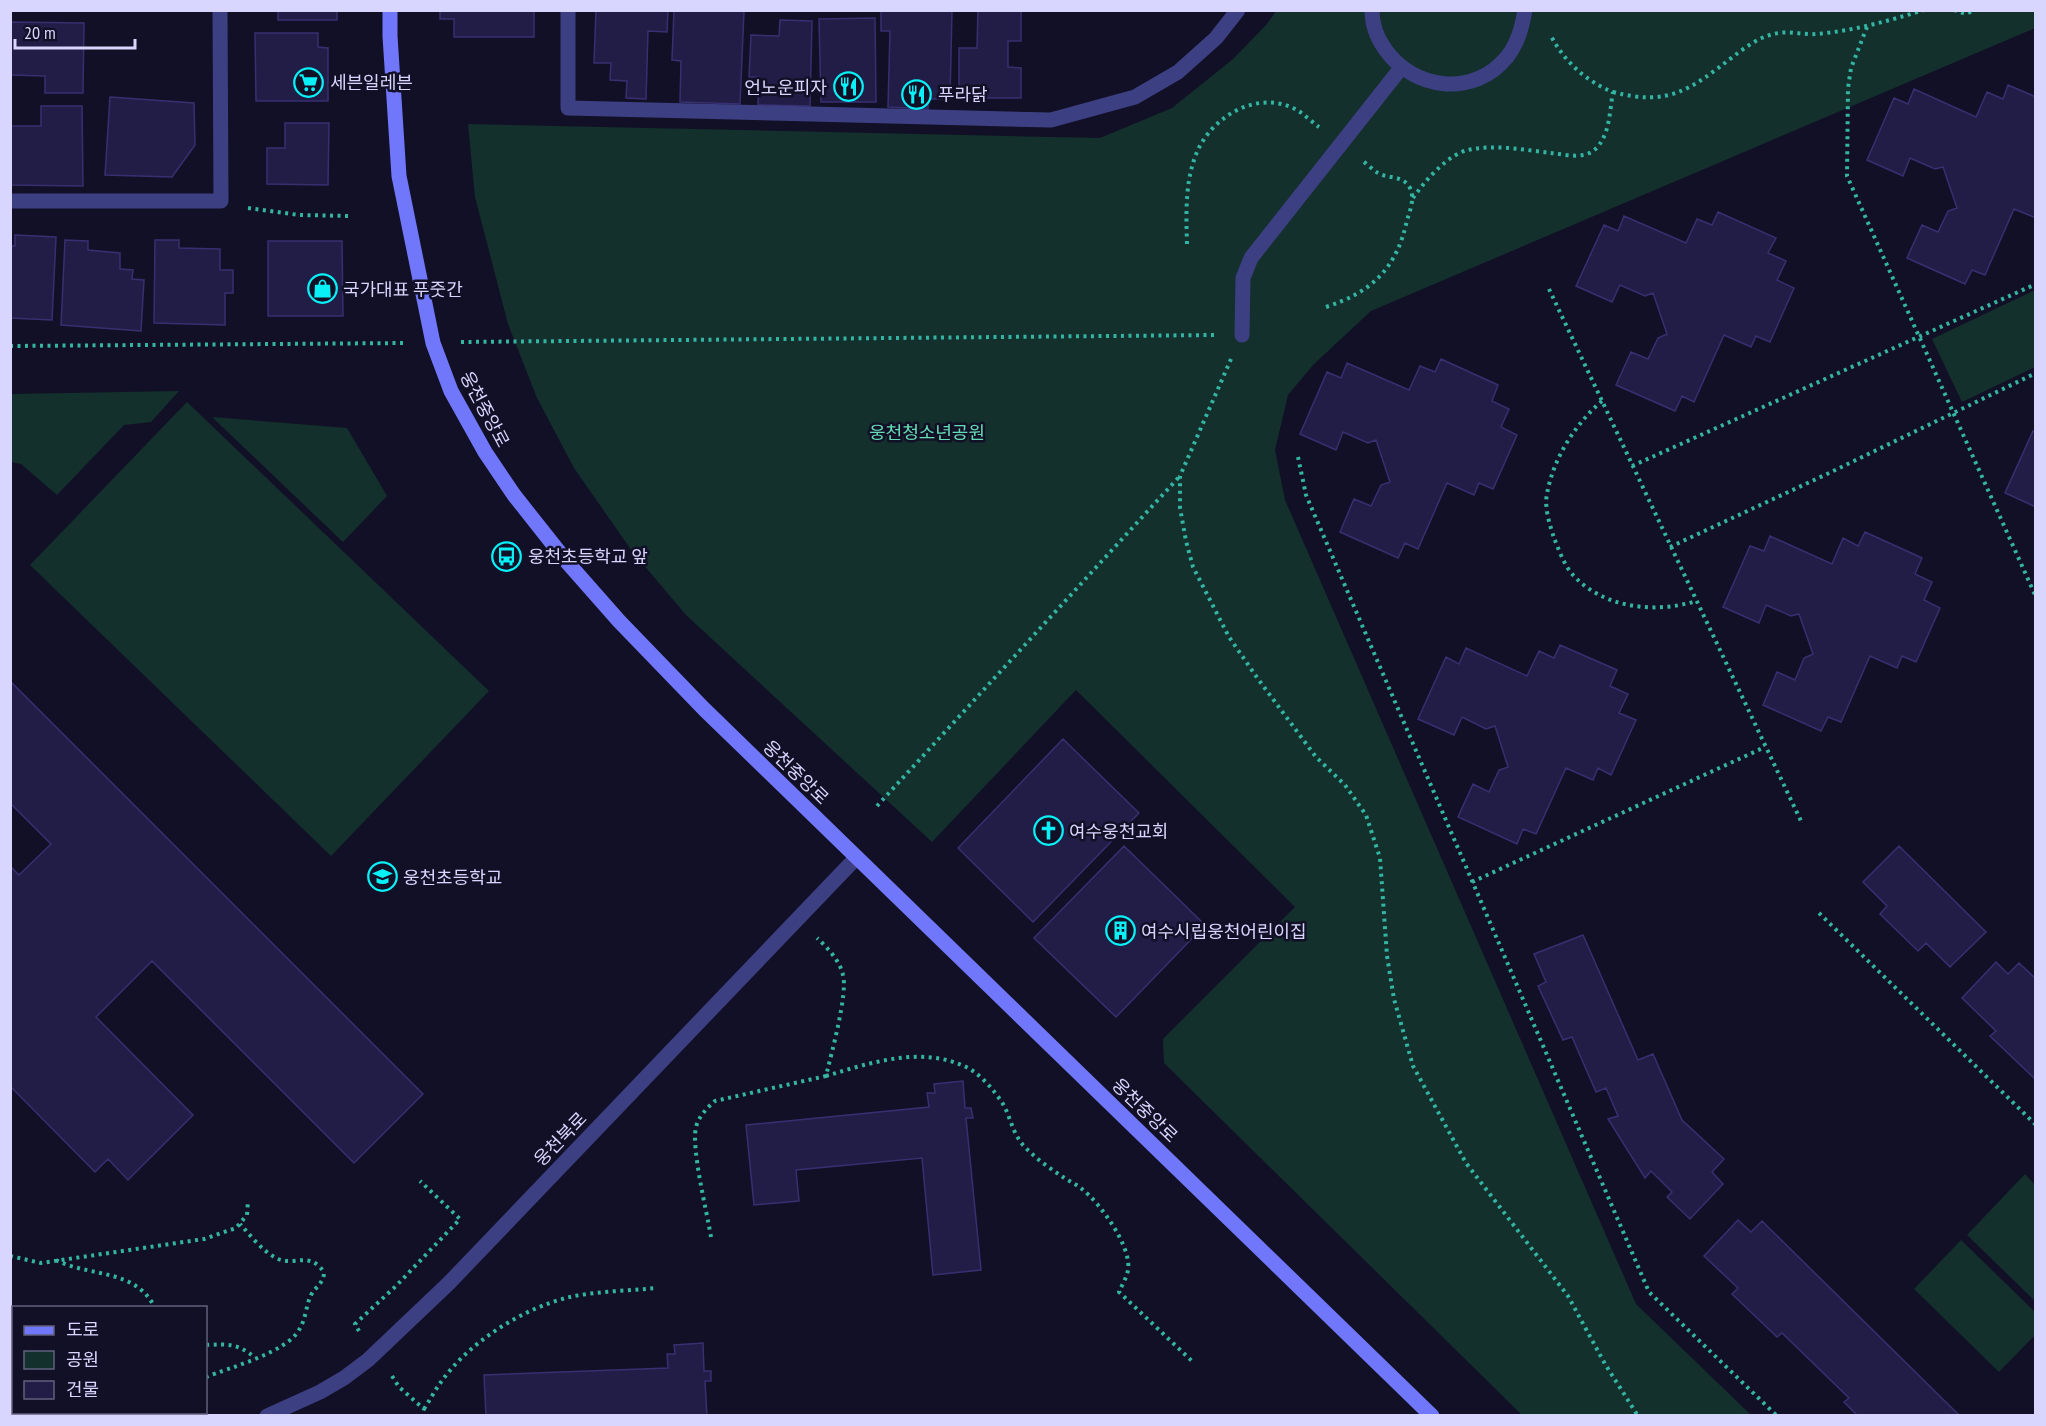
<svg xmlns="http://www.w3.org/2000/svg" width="2046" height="1426" font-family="'PT Sans Narrow','Noto Sans KR',sans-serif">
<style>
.green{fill:#13302c}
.building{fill:#221d46;stroke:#382f71;stroke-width:1.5}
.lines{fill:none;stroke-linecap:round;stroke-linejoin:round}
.path{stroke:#34b4a3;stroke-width:4;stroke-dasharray:3 4.5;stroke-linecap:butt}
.street{stroke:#3d3f83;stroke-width:15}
.secondary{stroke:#7177fa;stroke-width:15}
.labels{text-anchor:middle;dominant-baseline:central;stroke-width:5;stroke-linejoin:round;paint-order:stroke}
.poi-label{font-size:18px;fill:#d8d6fe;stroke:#121026;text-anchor:start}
.street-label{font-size:18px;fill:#d8d6fe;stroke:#121026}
.park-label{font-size:18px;fill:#64dcb5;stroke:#121026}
</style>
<rect width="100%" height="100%" fill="#121026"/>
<path class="green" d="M 1276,11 L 2035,11 L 2035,28 L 1371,311 L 1313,365 L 1288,395 L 1275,450 L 1285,500 L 1636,1304 L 1751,1415 L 1522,1415 L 1164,1063 L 1163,1039 L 1295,907 L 1076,690 L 932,842 L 686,615 L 632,551 L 574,468 L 537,398 L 508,324 L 475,197 L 468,124 L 1100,138 L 1172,108 L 1233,59 L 1267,24 Z
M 2035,290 L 2035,367 L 1962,402 L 1932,339 Z
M 179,391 L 151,422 L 124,425 L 57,495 L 21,464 L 11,462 L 11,394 Z
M 187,402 L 489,691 L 331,856 L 30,565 Z
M 212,417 L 347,428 L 387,496 L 343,542 Z
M 2025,1174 L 2035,1185 L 2035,1301 L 1967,1235 Z
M 1961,1240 L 2035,1312 L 2035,1335 L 1999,1372 L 1914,1289 Z"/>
<path class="building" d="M 278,10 L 337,10 L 337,20 L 278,20 Z
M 440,10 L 534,10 L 534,37 L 454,37 L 454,19 L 440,19 Z
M 596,10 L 668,10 L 667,32 L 648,31 L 646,99 L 626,98 L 627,81 L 610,80 L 611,63 L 594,63 Z
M 674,10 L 744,11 L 740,104 L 680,102 L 681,61 L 672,60 Z
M 881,10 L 952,10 L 950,99 L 928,99 L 928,109 L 888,107 L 890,31 L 881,31 Z
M 978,10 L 1021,10 L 1021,41 L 1008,41 L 1008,67 L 1021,68 L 1021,98 L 959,98 L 959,48 L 977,48 Z
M 875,18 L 876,102 L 821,102 L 819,19 Z
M 780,20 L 812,21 L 810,106 L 758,105 L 759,77 L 749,77 L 751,35 L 779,36 Z
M 10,22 L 84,23 L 83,93 L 45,93 L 45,76 L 10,75 Z
M 255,33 L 318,33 L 318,47 L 328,48 L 328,101 L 256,101 Z
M 2008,85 L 2036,97 L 2036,218 L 2014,209 L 1985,275 L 1972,270 L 1965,284 L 1907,258 L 1922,225 L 1938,232 L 1948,211 L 1957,208 L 1943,167 L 1935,169 L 1910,158 L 1903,176 L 1867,160 L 1894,98 L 1908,104 L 1914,89 L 1976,117 L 1987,92 L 2003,99 Z
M 110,97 L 194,103 L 195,145 L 172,177 L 105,175 Z
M 41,106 L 82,106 L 83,186 L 10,185 L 10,126 L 41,126 Z
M 285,123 L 329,123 L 328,185 L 267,184 L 267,148 L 285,148 Z
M 1718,212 L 1776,238 L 1768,253 L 1786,261 L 1777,280 L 1794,288 L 1770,342 L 1756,336 L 1751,347 L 1724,335 L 1694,402 L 1682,396 L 1675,411 L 1616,385 L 1631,352 L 1648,359 L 1658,338 L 1667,334 L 1653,293 L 1645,296 L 1620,285 L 1612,302 L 1576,286 L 1604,225 L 1618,231 L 1624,216 L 1686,243 L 1697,219 L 1712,225 Z
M 15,235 L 56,237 L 52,320 L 10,318 L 10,246 L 15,246 Z
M 65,240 L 88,241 L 88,250 L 120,253 L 120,269 L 133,270 L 132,279 L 144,280 L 141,331 L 61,325 Z
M 155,240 L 179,240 L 179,248 L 220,249 L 220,270 L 233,270 L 233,293 L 225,293 L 225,325 L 154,323 Z
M 268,241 L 342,241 L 343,316 L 268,316 Z
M 1441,359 L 1498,385 L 1492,401 L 1509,409 L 1501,427 L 1517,435 L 1493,489 L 1479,483 L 1474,495 L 1447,483 L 1418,549 L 1405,543 L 1398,558 L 1340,532 L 1354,499 L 1371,506 L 1381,485 L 1390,482 L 1376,440 L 1368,443 L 1343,432 L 1336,450 L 1300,434 L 1327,372 L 1341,378 L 1347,363 L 1409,390 L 1420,366 L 1435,372 Z
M 2033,431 L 2036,432 L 2036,507 L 2005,493 Z
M 1865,532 L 1922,558 L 1915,574 L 1932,582 L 1924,600 L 1940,608 L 1916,662 L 1902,656 L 1897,668 L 1870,656 L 1841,722 L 1828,717 L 1821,731 L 1763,705 L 1777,672 L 1795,680 L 1804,658 L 1813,654 L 1799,614 L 1791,616 L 1766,605 L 1759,623 L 1723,607 L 1750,546 L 1764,551 L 1770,536 L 1832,564 L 1843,538 L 1858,546 Z
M 1560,645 L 1617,670 L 1610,686 L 1628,694 L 1619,713 L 1636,720 L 1611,775 L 1598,768 L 1593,780 L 1566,768 L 1536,834 L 1523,829 L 1517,844 L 1458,817 L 1473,784 L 1489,792 L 1499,770 L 1508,767 L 1495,726 L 1486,729 L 1462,717 L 1454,735 L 1418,719 L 1446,657 L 1459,664 L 1466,648 L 1527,676 L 1539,651 L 1554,658 Z
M 10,681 L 423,1094 L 354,1163 L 152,961 L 96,1017 L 193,1115 L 128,1180 L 108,1159 L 95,1172 L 10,1086 L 10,866 L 19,875 L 51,844 L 10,803 Z
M 1063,739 L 1139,813 L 1033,922 L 958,848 Z
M 1124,846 L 1205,925 L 1116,1017 L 1034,938 Z
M 1899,846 L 1986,932 L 1950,967 L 1926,943 L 1918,951 L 1880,914 L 1887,906 L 1863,882 Z
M 1583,935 L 1638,1060 L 1653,1054 L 1682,1120 L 1724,1159 L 1712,1172 L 1723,1184 L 1690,1219 L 1667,1197 L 1672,1192 L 1651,1171 L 1645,1178 L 1608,1119 L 1618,1116 L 1606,1088 L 1596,1092 L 1572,1037 L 1563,1040 L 1538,986 L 1546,982 L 1534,954 Z
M 1996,962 L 2008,974 L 2019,963 L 2036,979 L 2035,1079 L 1990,1036 L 1996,1031 L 1962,998 Z
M 963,1081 L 965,1108 L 971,1108 L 973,1118 L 966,1118 L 981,1270 L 933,1275 L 922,1158 L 796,1170 L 799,1201 L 754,1205 L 746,1125 L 929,1107 L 927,1093 L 935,1093 L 934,1084 Z
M 1738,1220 L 1751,1232 L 1762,1221 L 1960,1416 L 1858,1416 L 1844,1402 L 1849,1398 L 1782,1333 L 1777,1337 L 1732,1294 L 1738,1288 L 1704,1256 Z
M 703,1343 L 704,1371 L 711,1371 L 711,1381 L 705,1381 L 707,1416 L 486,1416 L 484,1375 L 668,1368 L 667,1354 L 675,1354 L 674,1345 Z"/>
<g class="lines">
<path class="path" d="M 1954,10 L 1966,14 L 1974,10
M 1867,27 L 1851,68 L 1848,88 L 1847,176 L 2036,597
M 1613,92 C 1669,107 1691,89 1734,56 C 1747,46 1762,35 1779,33 C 1791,31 1804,35 1816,34 C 1853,31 1888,21 1924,10
M 1413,198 C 1424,182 1448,154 1468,150 C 1494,144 1525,150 1551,153 C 1561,154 1573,157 1583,155 C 1591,154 1598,148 1601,142 C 1610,128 1610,108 1613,92 C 1585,81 1563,60 1550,34
M 248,208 L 299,215 L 350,216
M 1187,244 C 1186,213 1185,180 1197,152 C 1213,115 1259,89 1297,110 C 1305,115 1312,122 1319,127
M 1549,289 L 1801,821
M 1326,307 C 1372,292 1397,268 1407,220 C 1410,211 1415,198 1410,188 C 1403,175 1389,179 1378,173 C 1373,170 1368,165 1363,161
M 461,342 L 1216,335
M 10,346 L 406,343
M 1231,359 L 1180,476 L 1180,508 L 1186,541 L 1193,567 L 1229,637 L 1258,679 L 1316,757 L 1345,785 L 1366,815 L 1380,858 L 1387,956 L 1394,999 L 1413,1066 L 1466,1163 L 1568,1296 L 1605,1364 L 1638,1416
M 1602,401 C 1575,424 1553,459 1547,494 C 1544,508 1550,525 1554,538 C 1559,550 1564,565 1573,575 C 1603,608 1655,614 1696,601
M 1298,457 L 1306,495 L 1649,1292 L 1777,1416
M 1632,466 L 2036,284
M 1670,547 L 1827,474 L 2036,373
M 877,806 L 1179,477
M 1472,882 L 1765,747
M 1819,913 L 2036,1125
M 826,1076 C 870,1063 919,1046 964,1066 C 980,1073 994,1090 1003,1104 C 1011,1118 1012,1132 1023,1145 C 1034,1157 1049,1168 1063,1177 C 1069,1181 1076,1184 1082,1189 C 1100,1203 1132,1247 1128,1270 C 1127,1277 1122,1285 1119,1292 L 1193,1362
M 711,1237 C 707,1212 691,1149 696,1127 C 699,1116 707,1108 715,1101 L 826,1076 C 831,1055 848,994 843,975 C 840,961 827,947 817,938
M 10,1256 L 41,1263 L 204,1239 L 236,1228 L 247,1215 L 248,1201
M 56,1260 C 88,1277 136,1268 155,1308
M 359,1331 L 355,1324 L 396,1286 L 460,1219 L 420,1181
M 206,1345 C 226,1344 239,1343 255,1358
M 392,1376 L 399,1387 L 424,1409 L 421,1416
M 206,1377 C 229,1368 287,1352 299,1330 C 306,1319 306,1305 311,1295 C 316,1286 324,1283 324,1272 C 309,1251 296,1266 278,1259 C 263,1252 251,1236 240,1224
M 424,1409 C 430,1400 435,1390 441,1382 C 469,1342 523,1308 570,1297 C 597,1291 628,1291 656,1288
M 75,1416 L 85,1412"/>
<path class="street" d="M 568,10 L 568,108 L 1051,120 L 1135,97 L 1178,72 L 1216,38 L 1238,10
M 1372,10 C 1372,24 1377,38 1385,49 C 1413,90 1474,98 1507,57 C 1518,43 1522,27 1525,10
M 10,201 L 221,201 L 220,10
M 1242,335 L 1243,278 L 1251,258 L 1401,68
M 267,1416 L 320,1392 L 344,1378 L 368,1360 L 449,1283 L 856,858"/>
<path class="secondary" d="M 390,10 L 390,36 L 399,176 L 433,343 L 451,391 L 485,452 L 514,495 L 567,562 L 619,621 L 704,709 L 1432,1416"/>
</g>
<defs>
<symbol id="supermarket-ring" viewBox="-11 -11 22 22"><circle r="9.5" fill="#121026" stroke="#09f0f7" stroke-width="1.5"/><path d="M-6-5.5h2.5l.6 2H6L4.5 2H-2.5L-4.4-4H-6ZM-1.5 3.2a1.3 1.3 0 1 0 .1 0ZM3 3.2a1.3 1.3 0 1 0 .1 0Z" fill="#09f0f7"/></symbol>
<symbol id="restaurant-ring" viewBox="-11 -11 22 22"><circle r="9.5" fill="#121026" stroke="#09f0f7" stroke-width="1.5"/><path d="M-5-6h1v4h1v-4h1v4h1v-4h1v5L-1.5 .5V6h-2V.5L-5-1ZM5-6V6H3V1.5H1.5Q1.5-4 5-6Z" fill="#09f0f7"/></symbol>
<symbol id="shop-ring" viewBox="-11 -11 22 22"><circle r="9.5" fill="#121026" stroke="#09f0f7" stroke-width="1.5"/><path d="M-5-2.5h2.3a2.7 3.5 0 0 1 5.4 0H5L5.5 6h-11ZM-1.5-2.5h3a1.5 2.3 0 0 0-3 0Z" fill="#09f0f7"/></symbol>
<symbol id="bus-ring" viewBox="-11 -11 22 22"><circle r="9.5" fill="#121026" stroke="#09f0f7" stroke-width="1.5"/><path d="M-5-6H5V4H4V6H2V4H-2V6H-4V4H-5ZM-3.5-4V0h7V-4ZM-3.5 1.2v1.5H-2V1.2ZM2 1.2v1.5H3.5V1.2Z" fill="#09f0f7"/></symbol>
<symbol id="church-ring" viewBox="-11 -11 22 22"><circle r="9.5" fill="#121026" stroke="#09f0f7" stroke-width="1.5"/><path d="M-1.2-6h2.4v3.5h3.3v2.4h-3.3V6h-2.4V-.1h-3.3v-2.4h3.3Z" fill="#09f0f7"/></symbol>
<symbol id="school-ring" viewBox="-11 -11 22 22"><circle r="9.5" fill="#121026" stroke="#09f0f7" stroke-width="1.5"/><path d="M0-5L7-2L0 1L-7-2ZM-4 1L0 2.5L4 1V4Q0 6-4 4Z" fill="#09f0f7"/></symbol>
<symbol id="building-ring" viewBox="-11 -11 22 22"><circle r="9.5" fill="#121026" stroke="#09f0f7" stroke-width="1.5"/><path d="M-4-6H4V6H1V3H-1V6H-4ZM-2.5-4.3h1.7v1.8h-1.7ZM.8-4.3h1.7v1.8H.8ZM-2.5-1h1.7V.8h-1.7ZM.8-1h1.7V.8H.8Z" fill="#09f0f7"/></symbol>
</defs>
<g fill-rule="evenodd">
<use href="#supermarket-ring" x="292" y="66" width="33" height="33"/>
<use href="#restaurant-ring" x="832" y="70" width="33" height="33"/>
<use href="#restaurant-ring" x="900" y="78" width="33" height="33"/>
<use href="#shop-ring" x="306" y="272" width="33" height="33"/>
<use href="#bus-ring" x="490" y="540" width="33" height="33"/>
<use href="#church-ring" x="1032" y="814" width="33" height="33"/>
<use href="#school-ring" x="366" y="860" width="33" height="33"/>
<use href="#building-ring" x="1104" y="914" width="33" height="33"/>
</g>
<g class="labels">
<g class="poi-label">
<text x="330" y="82">세븐일레븐</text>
<text x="827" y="87" text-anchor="end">언노운피자</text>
<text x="938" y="94">푸라닭</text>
<text x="343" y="289">국가대표 푸줏간</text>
<text x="528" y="556">웅천초등학교 앞</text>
<text x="1069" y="831">여수웅천교회</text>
<text x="403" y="877">웅천초등학교</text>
<text x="1141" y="931">여수시립웅천어린이집</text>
</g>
<g class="street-label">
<text transform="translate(485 409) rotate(62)">웅천중앙로</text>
<text transform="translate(796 772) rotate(44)">웅천중앙로</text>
<text transform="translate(1145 1110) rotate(44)">웅천중앙로</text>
<text transform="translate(560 1139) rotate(-46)">웅천북로</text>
</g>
<g class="park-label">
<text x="927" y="432">웅천청소년공원</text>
</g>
</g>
<rect width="2046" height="1426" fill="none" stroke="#d8d6fe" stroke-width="24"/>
<rect x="12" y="1306" width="195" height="108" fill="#121026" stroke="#615f7c" stroke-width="1.5"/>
<rect x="24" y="1326" width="30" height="9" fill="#7177fa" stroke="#615f7c" stroke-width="1.5"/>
<text x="66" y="1336" font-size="18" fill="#d8d6fe">도로</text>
<rect x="24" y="1351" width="30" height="18" fill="#13302c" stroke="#615f7c" stroke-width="1.5"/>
<text x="66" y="1366" font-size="18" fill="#d8d6fe">공원</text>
<rect x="24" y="1381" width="30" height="18" fill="#221d46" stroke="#615f7c" stroke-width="1.5"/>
<text x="66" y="1396" font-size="18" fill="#d8d6fe">건물</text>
<path d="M15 39v9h120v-9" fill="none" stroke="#d8d6fe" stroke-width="3"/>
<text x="24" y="39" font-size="18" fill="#d8d6fe" stroke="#121026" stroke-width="4.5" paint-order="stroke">20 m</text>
</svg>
